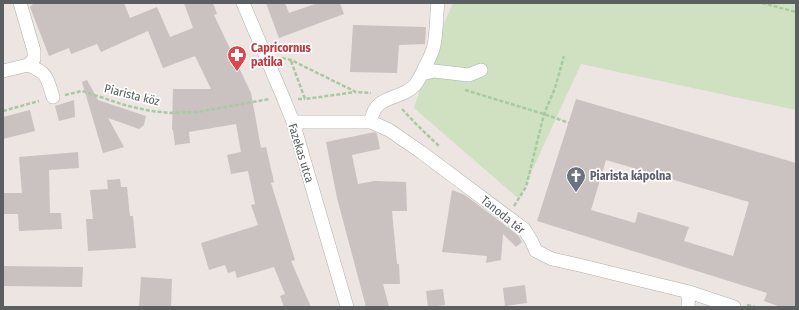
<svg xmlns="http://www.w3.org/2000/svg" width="799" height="310" font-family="'Fira Sans Condensed',sans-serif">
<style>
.green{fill:#cfe1c0}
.building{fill:#c9c2c0;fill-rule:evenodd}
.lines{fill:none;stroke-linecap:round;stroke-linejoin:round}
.minor-casing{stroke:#adb2b3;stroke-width:14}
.path{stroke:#a8caa1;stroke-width:2.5;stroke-dasharray:4 2;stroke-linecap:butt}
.minor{stroke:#fff;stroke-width:13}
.labels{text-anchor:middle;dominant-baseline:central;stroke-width:3.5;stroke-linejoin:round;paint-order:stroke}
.health-label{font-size:12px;font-weight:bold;fill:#be3a42;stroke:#fff;text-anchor:start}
.street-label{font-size:12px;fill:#5a6061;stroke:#fff}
.worship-label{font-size:12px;font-weight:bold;fill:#5b616d;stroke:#fff;text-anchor:start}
</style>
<rect width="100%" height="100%" fill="#ece5e2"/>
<path class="green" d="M 453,3 L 796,3 L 796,110 L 581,64 L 519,199 L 414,108 L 433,48 Z"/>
<path class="building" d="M 34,3 L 124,3 L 130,18 L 157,7 L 170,37 L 193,28 L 184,3 L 213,3 L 217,14 L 214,15 L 251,93 L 261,148 L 266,147 L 274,182 L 271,183 L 295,260 L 291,261 L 311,307 L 284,307 L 280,296 L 285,294 L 274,267 L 237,278 L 235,271 L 228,273 L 225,265 L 209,270 L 201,243 L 258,225 L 251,205 L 255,204 L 248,171 L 231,174 L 227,155 L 241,152 L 236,124 L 189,132 L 190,143 L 175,145 L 173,130 L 172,130 L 173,89 L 211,89 L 195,56 L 163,68 L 148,31 L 101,52 L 97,44 L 71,54 L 69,48 L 49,56 L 30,7 Z
M 266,3 L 285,3 L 289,13 L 318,3 L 340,3 L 344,14 L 279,38 Z
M 353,25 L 426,27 L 425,44 L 399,45 L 397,73 L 350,72 Z
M 87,80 L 98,100 L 146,116 L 144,125 L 139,129 L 108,118 L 124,147 L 103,153 L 82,82 Z
M 576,99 L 796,163 L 796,307 L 781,307 L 764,301 L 767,293 L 537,221 ZM 606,160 L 749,202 L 733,256 L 684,241 L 689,227 L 638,212 L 635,223 L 591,210 Z
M 74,100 L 75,117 L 59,121 L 55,106 Z
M 30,110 L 35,131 L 3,139 L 3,117 Z
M 375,132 L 377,134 L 380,149 L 352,155 L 358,184 L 374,181 L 406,182 L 407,211 L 392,211 L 397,264 L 399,264 L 400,284 L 383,284 L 389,307 L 366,307 L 337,198 L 326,142 Z
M 78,152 L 79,168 L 49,170 L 50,213 L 61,213 L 62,229 L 19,231 L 18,214 L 3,214 L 3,193 L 22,193 L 19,157 Z
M 120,179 L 121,187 L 127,187 L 130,216 L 133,216 L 136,248 L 88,251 L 86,219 L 93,219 L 90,190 L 108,189 L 107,180 Z
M 452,190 L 465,195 L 518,235 L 522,242 L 516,247 L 503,234 L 501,260 L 486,263 L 487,256 L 442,252 Z
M 3,266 L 83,267 L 82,287 L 3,286 Z
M 141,277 L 172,279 L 171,307 L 139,307 Z
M 525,285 L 527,303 L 505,306 L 503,288 Z
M 443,289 L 445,305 L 428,307 L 426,291 Z"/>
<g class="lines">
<defs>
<path id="minor" d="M 243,3 L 283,97 L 293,122 L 347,307
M 28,65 C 48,73 47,78 53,97
M 3,71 L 28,65 L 34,59 L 34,51 L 20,3
M 422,74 L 434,71 L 469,75 L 481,70
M 293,122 L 371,122 L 389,130 L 421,152 L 524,229 L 531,240 L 536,251 L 552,259 L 579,265 L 689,292 L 734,307
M 371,122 C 374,93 401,101 415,85 C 419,80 421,75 424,69 C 427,62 431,56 433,49 C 437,37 436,16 438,3
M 688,307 L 689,292"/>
</defs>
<use href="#minor" class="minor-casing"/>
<path class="path" d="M 762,3 L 796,12
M 282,58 L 291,60 L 356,92 L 371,93
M 291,61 L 305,99 L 356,92
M 465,90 L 544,114 L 569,123
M 65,95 L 82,91 L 128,106 L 151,111 L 170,113 L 197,112 L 270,99
M 298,99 L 305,99
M 402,109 L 418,126 L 439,146
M 3,111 L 39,101
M 514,206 L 526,187 L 544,114 L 555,88 L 564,56
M 747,305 L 755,307"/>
<use href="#minor" class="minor"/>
</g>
<defs>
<symbol id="pharmacy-pin" viewBox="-11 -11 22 30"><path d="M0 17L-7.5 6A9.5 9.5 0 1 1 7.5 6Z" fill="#e0444e" stroke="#fff"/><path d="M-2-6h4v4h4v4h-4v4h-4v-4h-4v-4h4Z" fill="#fff"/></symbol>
<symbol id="church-pin" viewBox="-11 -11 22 30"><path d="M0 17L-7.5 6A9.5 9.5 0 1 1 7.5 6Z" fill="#6b7280" stroke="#fff"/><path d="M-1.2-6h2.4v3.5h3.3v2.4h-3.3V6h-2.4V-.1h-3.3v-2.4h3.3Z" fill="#fff"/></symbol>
</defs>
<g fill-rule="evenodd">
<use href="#pharmacy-pin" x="226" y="44" width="22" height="30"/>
<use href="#church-pin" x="565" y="165" width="22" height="30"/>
</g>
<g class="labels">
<g class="health-label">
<text x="251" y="48">Capricornus<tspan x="251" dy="14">patika</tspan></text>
</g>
<g class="street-label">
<text transform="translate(132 95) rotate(14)">Piarista köz</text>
<text transform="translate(301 153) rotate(73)">Fazekas utca</text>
<text transform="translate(503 215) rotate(39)">Tanoda tér</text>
</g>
<g class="worship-label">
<text x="590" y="176">Piarista kápolna</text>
</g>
</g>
<rect width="799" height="310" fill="none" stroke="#5a6061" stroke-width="8"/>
</svg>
